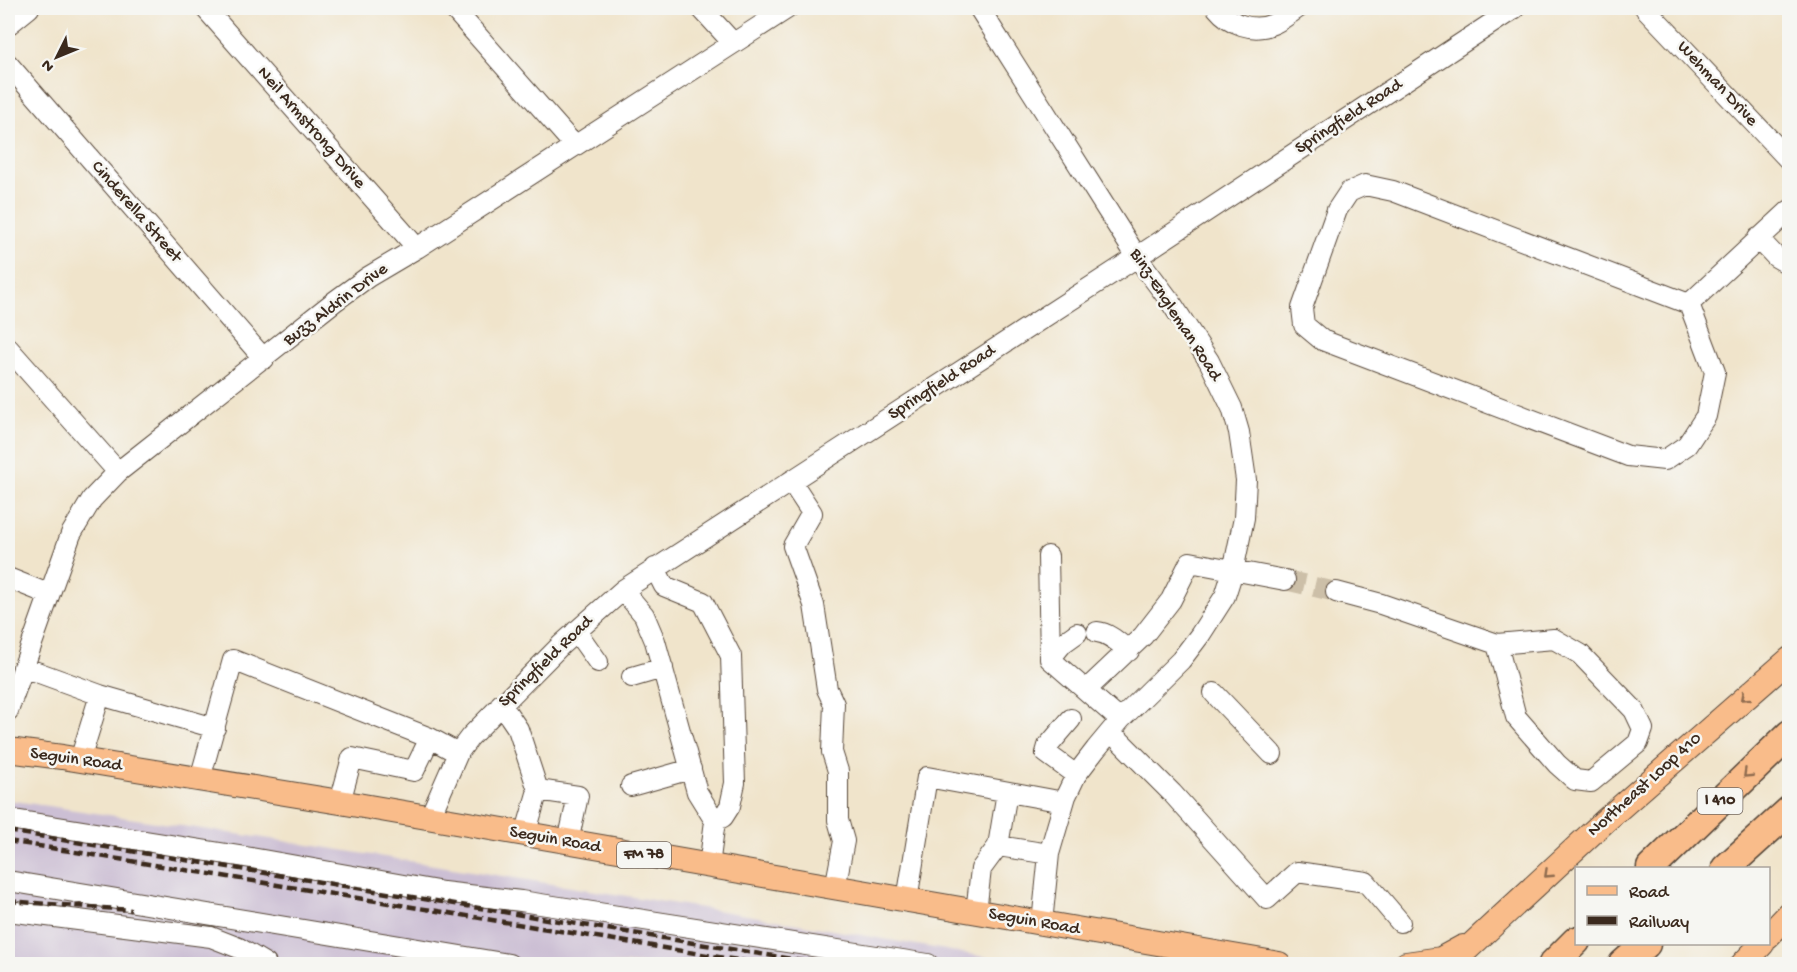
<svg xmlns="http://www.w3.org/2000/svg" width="1797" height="972" font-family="'Gochi Hand',sans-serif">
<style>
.industrial{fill:#ccbfd4}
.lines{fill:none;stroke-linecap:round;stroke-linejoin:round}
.minor-tunnel{stroke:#ccbfa8;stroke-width:20;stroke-dasharray:20 10;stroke-linecap:butt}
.minor-casing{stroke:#564638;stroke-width:22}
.major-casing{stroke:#564638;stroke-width:26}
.highway-casing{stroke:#564638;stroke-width:31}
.minor{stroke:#fff;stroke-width:20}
.major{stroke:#f9bc8a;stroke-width:24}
.highway{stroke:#f9bc8a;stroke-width:28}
.rail{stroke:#3b2a1e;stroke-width:4.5;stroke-dasharray:9 4.5;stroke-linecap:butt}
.oneway{stroke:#906c4f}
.labels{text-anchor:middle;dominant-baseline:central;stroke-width:5;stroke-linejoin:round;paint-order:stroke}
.shield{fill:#f6f6f2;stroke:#73675e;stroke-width:1.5}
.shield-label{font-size:16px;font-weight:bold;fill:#3b2a1e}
.street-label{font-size:18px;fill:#3b2a1e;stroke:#f6f6f2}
</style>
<rect width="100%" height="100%" fill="#f6f6f2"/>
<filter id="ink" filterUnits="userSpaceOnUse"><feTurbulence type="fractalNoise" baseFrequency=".0167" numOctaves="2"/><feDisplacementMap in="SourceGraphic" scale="12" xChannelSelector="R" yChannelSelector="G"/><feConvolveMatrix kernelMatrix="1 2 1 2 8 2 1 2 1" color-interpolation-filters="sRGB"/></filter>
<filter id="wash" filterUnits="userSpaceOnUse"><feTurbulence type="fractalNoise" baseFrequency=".008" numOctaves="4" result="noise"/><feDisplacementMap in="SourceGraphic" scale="24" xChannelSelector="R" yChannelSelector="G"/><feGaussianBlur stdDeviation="1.35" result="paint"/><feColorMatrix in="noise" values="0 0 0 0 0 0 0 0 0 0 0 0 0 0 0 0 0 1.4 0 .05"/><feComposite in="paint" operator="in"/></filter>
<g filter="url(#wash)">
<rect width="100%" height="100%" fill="#f0e4cb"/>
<path class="industrial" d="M 8,800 L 297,843 L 758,917 L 1025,964 L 8,964 Z"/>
</g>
<g filter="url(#ink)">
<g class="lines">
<path class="minor-tunnel" d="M 1285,580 L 1336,592"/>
<defs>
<path id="minor" d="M 205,8 L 417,248
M 453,8 L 574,145
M 701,8 L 733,43
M 979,8 L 1137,257 L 1170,301 L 1209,361 L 1232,408 L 1239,432 L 1246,480 L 1244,518 L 1233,571 L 1225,596 L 1200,635 L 1181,660 L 1121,719 L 1096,749 L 1076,775 L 1066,796 L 1049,854 L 1042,923
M 1217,8 C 1230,24 1253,33 1273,24 C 1282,20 1290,13 1298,8
M 1645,8 L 1790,161
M 8,25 L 29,8
M 8,64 L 264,359
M 1365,185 L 1393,191 L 1689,304 L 1715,372 L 1706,416 L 1687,445 L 1665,460 L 1628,456 L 1322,340 L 1304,325 L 1302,308 L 1337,210 L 1349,192 Z
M 1758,238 L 1776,257 L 1790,265
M 1689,304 L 1790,210
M 8,348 L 118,472
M 791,481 L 812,513 L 793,546 L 814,605 L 827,689 L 834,704 L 832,752 L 838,771 L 838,820 L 844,841 L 835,888
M 1048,556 L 1050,659 L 1120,720
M 655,568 L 664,586 L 703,602 L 731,656 L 735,783 L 730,806 L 723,817 L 715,821
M 8,578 L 48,594
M 623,590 L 644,615 L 655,641 L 697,792 L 715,821 L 709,866
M 1336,592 L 1381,604 L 1497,644 L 1554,639 L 1580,654 L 1634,710 L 1643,729 L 1638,743 L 1591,782 L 1575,780 L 1557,764 L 1516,717 L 1497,644
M 576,631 L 598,662
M 1097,632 C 1109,633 1119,643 1129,651
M 1050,659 L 1063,643 L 1077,633
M 23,667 L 100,695 L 215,728
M 632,677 L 663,668
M 1086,690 L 1143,636 L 1171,600 L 1190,562 L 1285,580
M 1214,693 L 1272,754
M 501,704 L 518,729 L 538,790 L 525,835
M 8,711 L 71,534 L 92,499 L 118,472 L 335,301 L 368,277 L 417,248 L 788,8
M 1071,719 L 1048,746 L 1046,753 L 1076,775
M 1111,732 L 1172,793 L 1267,899 L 1297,872 L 1366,882 L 1400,922
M 80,760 L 100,695
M 200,779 L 233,660 L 430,738 L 458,753
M 631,786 L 691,769
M 538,790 L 578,796 L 568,842
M 340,802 L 352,758 L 414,771 L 430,738
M 8,819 L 263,860 L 443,892 L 521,901 L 928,964
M 429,819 L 458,753 L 470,737 L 561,645 L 623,590 L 1137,257 L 1515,8
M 998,846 L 1007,792
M 8,881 L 509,964
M 907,900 L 927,777 L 1064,802
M 8,911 L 211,937 L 239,948 L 266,964
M 976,912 L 981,869 L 998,846 L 1049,854"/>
<path id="major" d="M 8,750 L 62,757 L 340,802 L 1279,964
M 1768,936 L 1790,913
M 1406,964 L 1441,959 L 1463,947
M 1451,964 L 1606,820 L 1790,659
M 1743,964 L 1762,944"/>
<path id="highway" d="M 1651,868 L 1790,734
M 1726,868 L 1790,810
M 1553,964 L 1576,941
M 1623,964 L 1646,944"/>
</defs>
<use href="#minor" class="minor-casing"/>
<use href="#major" class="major-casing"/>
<use href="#highway" class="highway-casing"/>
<use href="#minor" class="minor"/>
<use href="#major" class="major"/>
<use href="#highway" class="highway"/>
<path class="rail" d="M 8,831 L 822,964
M 8,841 L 762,964
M 8,901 L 131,910"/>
</g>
<defs><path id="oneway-chevron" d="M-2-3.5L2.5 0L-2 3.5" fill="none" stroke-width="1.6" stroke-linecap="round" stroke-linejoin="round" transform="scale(1.5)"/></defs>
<g class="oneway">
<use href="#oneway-chevron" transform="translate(1745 697) rotate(139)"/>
<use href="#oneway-chevron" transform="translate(1747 774) rotate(136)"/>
<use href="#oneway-chevron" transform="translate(1548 874) rotate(137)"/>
</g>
</g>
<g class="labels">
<g class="shield">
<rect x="1697.5" y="788" width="45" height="26" rx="4.5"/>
<rect x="617" y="842" width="54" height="26" rx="4.5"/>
</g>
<g class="shield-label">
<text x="1720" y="801">I 410</text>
<text x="644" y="855">FM 78</text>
</g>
<g class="street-label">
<text transform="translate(1717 84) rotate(47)">Wehman Drive</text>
<text transform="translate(1349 117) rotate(-33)">Springfield Road</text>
<text transform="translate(311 128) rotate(49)">Neil Armstrong Drive</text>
<text transform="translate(136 212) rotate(49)">Cinderella Street</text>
<text transform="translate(336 305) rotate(-37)">Buzz Aldrin Drive</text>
<text transform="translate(1175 315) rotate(57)">Binz-Engleman Road</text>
<text transform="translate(942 383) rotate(-33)">Springfield Road</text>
<text transform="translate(546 662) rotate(-44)">Springfield Road</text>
<text transform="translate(76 760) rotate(8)">Seguin Road</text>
<text transform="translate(1645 785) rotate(-42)">Northeast Loop 410</text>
<text transform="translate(555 840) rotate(10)">Seguin Road</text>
<text transform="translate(1034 922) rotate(10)">Seguin Road</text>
</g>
</g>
<rect width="1797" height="972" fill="none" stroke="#f6f6f2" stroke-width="30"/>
<rect x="1575" y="867" width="195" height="78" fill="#f6f6f2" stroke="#aba49d" stroke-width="1.5"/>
<rect x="1587" y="886" width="30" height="9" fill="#f9bc8a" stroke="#aba49d" stroke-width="1.5"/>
<text x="1629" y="897" font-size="18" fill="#3b2a1e">Road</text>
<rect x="1587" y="916" width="30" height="9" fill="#3b2a1e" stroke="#aba49d" stroke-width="1.5"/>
<text x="1629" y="927" font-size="18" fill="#3b2a1e">Railway</text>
<g transform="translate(57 57) rotate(227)" stroke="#f6f6f2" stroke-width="4.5" paint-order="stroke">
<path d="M0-4.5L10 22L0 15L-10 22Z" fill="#3b2a1e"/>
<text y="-9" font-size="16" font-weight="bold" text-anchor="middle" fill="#3b2a1e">N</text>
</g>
</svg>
